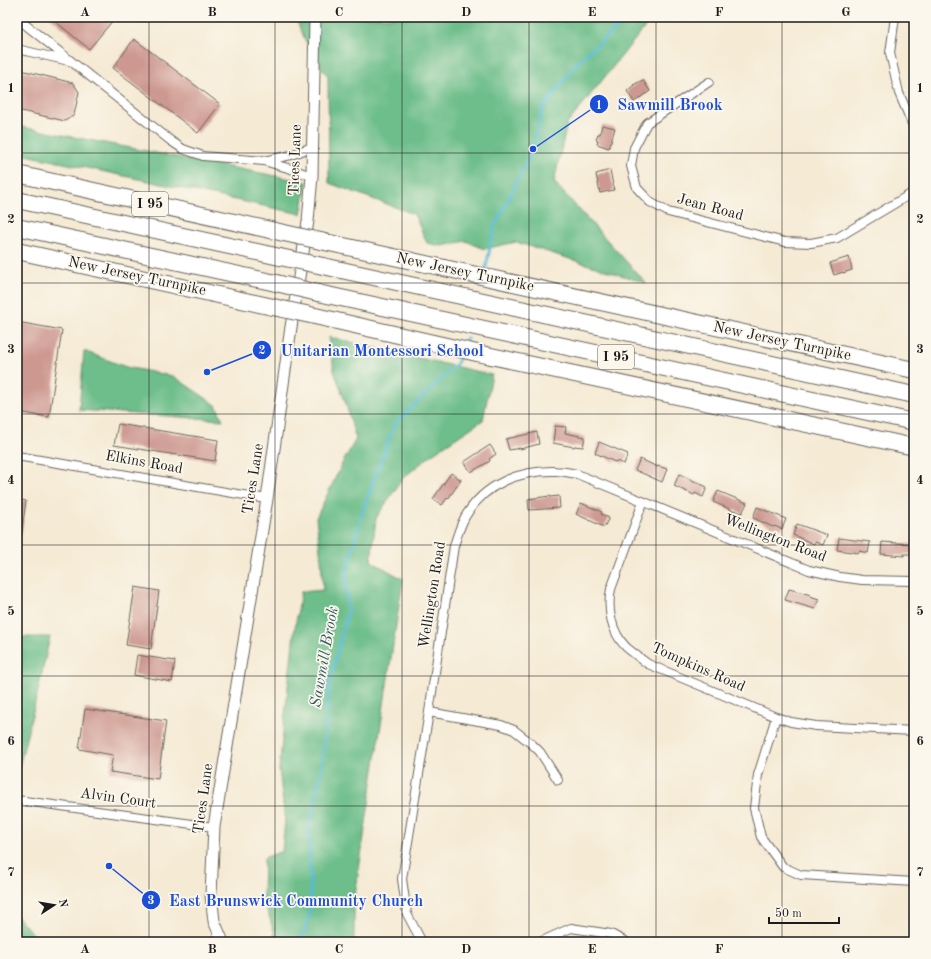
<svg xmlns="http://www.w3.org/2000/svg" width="931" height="959" font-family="'Old Standard TT',serif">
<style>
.forest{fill:#6dbe8a;stroke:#446d53}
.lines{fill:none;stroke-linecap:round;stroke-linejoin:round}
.stream{stroke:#55bbd3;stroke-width:3}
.building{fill:#cd9890}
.minor-casing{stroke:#68645c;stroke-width:10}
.tertiary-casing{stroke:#68645c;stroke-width:13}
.motorway-casing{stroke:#68645c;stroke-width:18}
.minor{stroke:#fff;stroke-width:8}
.tertiary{stroke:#fff;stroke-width:11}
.motorway{stroke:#fff;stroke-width:16}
.motorway-bridge-casing{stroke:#68645c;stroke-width:18;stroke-linecap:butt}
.motorway-bridge{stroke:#fff;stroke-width:16}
.grid{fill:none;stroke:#1c1c1c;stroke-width:1;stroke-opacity:0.55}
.labels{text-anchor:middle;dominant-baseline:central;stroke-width:3.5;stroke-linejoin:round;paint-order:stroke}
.shield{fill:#fbf7ec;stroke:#5f5e5a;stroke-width:1}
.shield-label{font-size:14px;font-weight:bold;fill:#1c1c1c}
.street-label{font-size:15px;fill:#1c1c1c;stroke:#fbf7ec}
.water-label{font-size:16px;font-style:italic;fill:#335c65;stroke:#fbf7ec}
.leader{fill:none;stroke:#1d4ed8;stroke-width:1.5}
.callout-dot{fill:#1d4ed8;stroke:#fbf7ec;stroke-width:1.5}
.mark-label{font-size:12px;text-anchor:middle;font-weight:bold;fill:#fff}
.callout-label{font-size:16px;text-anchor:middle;font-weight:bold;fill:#1d4ed8;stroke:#fbf7ec;stroke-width:3.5;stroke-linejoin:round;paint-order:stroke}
.neatline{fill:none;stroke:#1c1c1c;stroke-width:1.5}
.grid-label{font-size:13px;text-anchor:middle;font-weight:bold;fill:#1c1c1c}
</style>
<rect width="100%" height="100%" fill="#fbf7ec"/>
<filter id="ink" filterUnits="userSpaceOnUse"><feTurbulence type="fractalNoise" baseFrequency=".025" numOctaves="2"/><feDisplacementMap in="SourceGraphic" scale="8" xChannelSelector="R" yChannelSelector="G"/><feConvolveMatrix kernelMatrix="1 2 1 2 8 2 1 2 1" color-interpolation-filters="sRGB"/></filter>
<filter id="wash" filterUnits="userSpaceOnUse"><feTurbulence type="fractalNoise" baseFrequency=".012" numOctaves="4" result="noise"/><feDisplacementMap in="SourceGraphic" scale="16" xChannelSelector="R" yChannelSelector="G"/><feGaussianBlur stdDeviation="0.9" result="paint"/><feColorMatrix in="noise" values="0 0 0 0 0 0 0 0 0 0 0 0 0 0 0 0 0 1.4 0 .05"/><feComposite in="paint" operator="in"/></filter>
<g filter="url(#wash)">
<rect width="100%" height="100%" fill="#f5ead4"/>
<path class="forest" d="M 295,17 L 653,17 L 567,124 L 554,182 L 646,283 L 516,242 L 484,249 L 466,241 L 442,246 L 427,243 L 414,214 L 329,183 L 328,76 L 313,58 Z
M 17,126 L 307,182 L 301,214 L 17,153 Z
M 329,337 L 492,375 L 483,420 L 435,452 L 403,478 L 376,518 L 371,561 L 403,579 L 354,902 L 354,942 L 256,942 L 275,935 L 263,897 L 264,858 L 282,851 L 285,820 L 279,769 L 294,633 L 301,592 L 323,590 L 321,558 L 316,518 L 343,462 L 356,439 L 345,401 L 334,371 Z
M 84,351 L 126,367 L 173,376 L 216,405 L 223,420 L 79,410 Z
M 17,637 L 50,637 L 37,695 L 17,775 Z
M 17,916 L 40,942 L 17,942 Z"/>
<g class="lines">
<path class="stream" d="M 485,272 L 494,228 L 533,149 L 543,108 L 580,60 L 629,17
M 464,346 L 467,338
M 301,942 L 311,908 L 309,828 L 321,773 L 330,680 L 348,611 L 345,578 L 361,516 L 394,425 L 457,363 L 461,355"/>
</g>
<g id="blocks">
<path class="building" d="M 50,17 L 111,17 L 114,19 L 89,49 Z
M 134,39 L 220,104 L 198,133 L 113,68 Z
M 17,69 L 73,83 L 79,92 L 74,115 L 65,121 L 17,110 Z
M 643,80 L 650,91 L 634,102 L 627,91 L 634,85 L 633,85 Z
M 602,125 L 615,128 L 609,148 L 597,144 L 598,140 L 596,139 L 598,134 L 600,134 Z
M 610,170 L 614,190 L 600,193 L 596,174 Z
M 849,257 L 852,270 L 843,273 L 843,272 L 834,275 L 830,263 Z
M 17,322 L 62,330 L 49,417 L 17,412 Z
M 118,424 L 218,440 L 215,461 L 114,445 Z
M 555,426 L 566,427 L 565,433 L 585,437 L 583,447 L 574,446 L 574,447 L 553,443 Z
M 537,432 L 539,444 L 520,449 L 520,448 L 509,450 L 506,439 Z
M 599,442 L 628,454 L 624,464 L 616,461 L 615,462 L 595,453 Z
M 490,445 L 496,454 L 489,459 L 490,461 L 471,472 L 464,462 Z
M 640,459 L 658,467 L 658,466 L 667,469 L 662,482 L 635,470 Z
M 451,473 L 461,480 L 448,499 L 447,498 L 442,505 L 433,499 Z
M 679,474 L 707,487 L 703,497 L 695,493 L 694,495 L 674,486 Z
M 718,491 L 747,503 L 742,513 L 734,510 L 734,511 L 713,502 Z
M 550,496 L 550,497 L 559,496 L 560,508 L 529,510 L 528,499 Z
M 17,499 L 26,501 L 18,558 L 17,558 Z
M 581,503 L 602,512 L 601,514 L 609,518 L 604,527 L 576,514 Z
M 757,507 L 786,519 L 782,529 L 774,526 L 773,527 L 753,518 Z
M 797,524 L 827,535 L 823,545 L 815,542 L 814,544 L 793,535 Z
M 839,538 L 870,542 L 868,553 L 859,551 L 859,553 L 837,550 Z
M 882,542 L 913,544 L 912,554 L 904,554 L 904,556 L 881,554 Z
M 135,587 L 159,591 L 151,649 L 126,645 Z
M 789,589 L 811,595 L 810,596 L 819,599 L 815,609 L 785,600 Z
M 137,655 L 175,661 L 172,682 L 134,675 Z
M 85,709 L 166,721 L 158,779 L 110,772 L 113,755 L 79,749 Z"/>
</g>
</g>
<g filter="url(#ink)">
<use href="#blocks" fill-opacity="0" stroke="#68645c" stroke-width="1"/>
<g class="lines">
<defs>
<path id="minor" d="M 895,17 L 890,53 L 899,93 L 914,128
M 17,18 L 171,141 L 183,149 L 203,156 L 264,161
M 17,49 L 69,61
M 709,82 L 647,123 L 634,148 L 631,166 L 637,188 L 650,202 L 668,212 L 785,242 L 811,243 L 837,238 L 914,192
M 312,176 L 291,169 L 264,161 L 291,155 L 312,147
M 17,456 L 267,499
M 643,502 L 611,589 C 607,608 611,632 626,647 C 633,653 640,658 648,664 L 776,717 L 791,722 L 816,726 L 914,731
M 429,712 L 501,725 L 514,730 L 532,744 L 540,752 L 558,780
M 776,717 L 758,775 L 754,808 L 761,837 L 783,867 L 801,875 L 914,882
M 17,800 L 214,827
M 422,942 L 407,914 L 402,879 L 429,712 L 454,546 C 457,536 460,526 465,517 C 484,484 519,470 556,471 C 563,471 570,473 577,474 L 809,570 L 840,577 L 862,580 L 914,581
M 540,942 L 571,928 L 611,934 L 626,942
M 914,942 L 914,940"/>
<path id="tertiary" d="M 223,942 L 214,921 L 211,895 L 214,827 L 267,499 L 291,327 L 308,221 L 312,176 L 315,17"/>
<path id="motorway" d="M 17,174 L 284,233
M 17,200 L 280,257
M 17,227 L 276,283
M 17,251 L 273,307
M 323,266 L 914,395
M 490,278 L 914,370
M 318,293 L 914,422
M 315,316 L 477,353 L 914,447"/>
</defs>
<use href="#minor" class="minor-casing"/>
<use href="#tertiary" class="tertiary-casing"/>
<use href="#motorway" class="motorway-casing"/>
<use href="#minor" class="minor"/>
<use href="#tertiary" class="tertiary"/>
<use href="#motorway" class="motorway"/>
<defs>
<path id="motorway-bridge" d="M 284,233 L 490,278
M 280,257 L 323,266
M 276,283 L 318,293
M 273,307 L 315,316"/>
</defs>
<use href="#motorway-bridge" class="motorway-bridge-casing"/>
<use href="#motorway-bridge" class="motorway-bridge"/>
</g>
</g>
<path class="grid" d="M 149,17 L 149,942M 275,17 L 275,942M 402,17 L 402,942M 529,17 L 529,942M 656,17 L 656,942M 782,17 L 782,942M 17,153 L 914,153M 17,283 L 914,283M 17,414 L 914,414M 17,545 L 914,545M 17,676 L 914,676M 17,806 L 914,806"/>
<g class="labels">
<g class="shield">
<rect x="132" y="192" width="36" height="24" rx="3"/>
<rect x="598" y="345" width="36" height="24" rx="3"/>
</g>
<g class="shield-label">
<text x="150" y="204">I 95</text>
<text x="616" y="357">I 95</text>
</g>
<g class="street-label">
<text transform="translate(296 160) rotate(-88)">Tices Lane</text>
<text transform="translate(710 208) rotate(15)">Jean Road</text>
<text transform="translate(465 273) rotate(12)">New Jersey Turnpike</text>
<text transform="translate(137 277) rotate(12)">New Jersey Turnpike</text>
<text transform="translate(782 342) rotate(12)">New Jersey Turnpike</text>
<text transform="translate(144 463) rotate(10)">Elkins Road</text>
<text transform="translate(254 479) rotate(-81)">Tices Lane</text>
<text transform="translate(775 539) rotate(21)">Wellington Road</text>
<text transform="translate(433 595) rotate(-81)">Wellington Road</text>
<text transform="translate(698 668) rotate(24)">Tompkins Road</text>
<text transform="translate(118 799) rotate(8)">Alvin Court</text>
<text transform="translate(204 799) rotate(-82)">Tices Lane</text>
</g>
<g class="water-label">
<text transform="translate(325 657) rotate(-80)">Sawmill Brook</text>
</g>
</g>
<path class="leader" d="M533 149L599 104M207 372L262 350M109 866L151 900"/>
<g class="callout-dot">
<circle cx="533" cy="149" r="4"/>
<circle cx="207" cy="372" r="4"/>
<circle cx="109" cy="866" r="4"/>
<circle cx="599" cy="104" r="10"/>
<circle cx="262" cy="350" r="10"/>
<circle cx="151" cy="900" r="10"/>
</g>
<g class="mark-label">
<text x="599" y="109">1</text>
<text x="262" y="354">2</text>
<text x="151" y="904">3</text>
</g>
<g class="callout-label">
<text x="670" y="110">Sawmill Brook</text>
<text x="382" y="356">Unitarian Montessori School</text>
<text x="296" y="906">East Brunswick Community Church</text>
</g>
<rect width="931" height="959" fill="none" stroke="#fbf7ec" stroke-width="44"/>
<g transform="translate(54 905) rotate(78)" stroke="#fbf7ec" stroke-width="3" paint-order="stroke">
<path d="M0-3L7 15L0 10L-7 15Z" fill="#1c1c1c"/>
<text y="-6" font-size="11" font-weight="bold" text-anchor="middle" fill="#1c1c1c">N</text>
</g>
<path d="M769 917v6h70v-6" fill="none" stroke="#1c1c1c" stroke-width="2"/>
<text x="775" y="917" font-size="12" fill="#1c1c1c" stroke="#fbf7ec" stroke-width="3" paint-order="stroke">50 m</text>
<rect x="22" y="22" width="887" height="915" class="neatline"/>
<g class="grid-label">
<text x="85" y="16">A</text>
<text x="212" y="16">B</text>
<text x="339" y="16">C</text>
<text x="466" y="16">D</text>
<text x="592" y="16">E</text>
<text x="719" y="16">F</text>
<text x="846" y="16">G</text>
<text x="11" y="92">1</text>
<text x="920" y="92">1</text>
<text x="11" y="223">2</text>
<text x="920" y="223">2</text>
<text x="11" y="353">3</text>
<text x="920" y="353">3</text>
<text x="11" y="484">4</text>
<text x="920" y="484">4</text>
<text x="11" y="615">5</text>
<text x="920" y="615">5</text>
<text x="11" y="745">6</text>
<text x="920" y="745">6</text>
<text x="11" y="876">7</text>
<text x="920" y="876">7</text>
<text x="85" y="953">A</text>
<text x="212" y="953">B</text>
<text x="339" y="953">C</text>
<text x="466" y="953">D</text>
<text x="592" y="953">E</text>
<text x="719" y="953">F</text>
<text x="846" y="953">G</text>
</g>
</svg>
